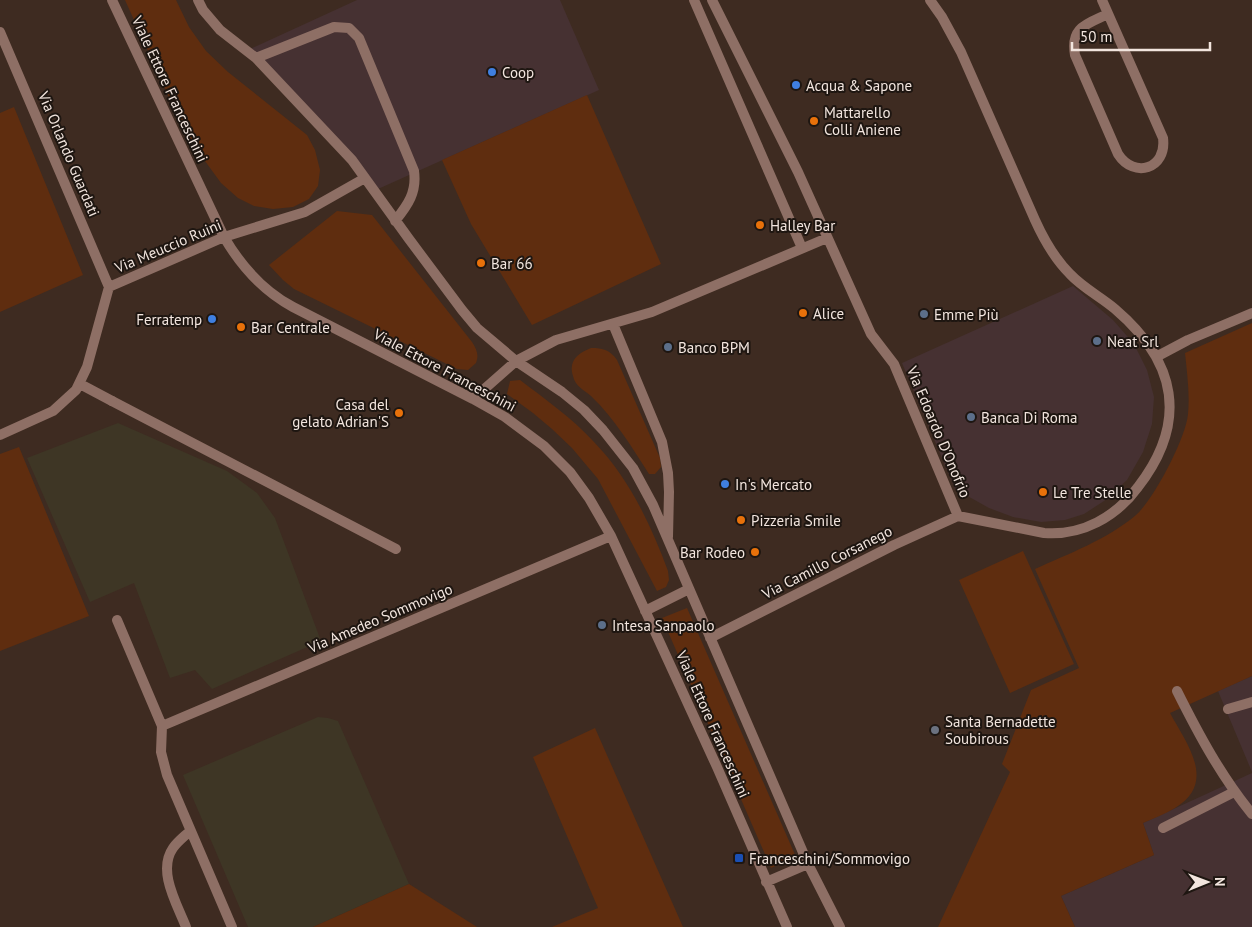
<svg xmlns="http://www.w3.org/2000/svg" width="1252" height="927" font-family="'PT Sans',sans-serif">
<style>
.commercial{fill:#463132}
.education{fill:#3e3625}
.green{fill:#5f2d0f}
.lines{fill:none;stroke-linecap:round;stroke-linejoin:round}
.service{stroke:#8e6f65;stroke-width:10}
.minor{stroke:#8e6f65;stroke-width:10}
.shop-dot{fill:#3f7fe0;stroke:#1e1611;stroke-width:2}
.food-dot{fill:#e8710a;stroke:#1e1611;stroke-width:2}
.service-dot{fill:#5c6f8a;stroke:#1e1611;stroke-width:2}
.worship-dot{fill:#6b7280;stroke:#1e1611;stroke-width:2}
.transit-dot{fill:#1a4fb4;stroke:#1e1611;stroke-width:2}
.labels{text-anchor:middle;dominant-baseline:central;stroke-width:4;stroke-linejoin:round;paint-order:stroke}
.poi-label{font-size:15px;fill:#f2e5de;stroke:#1e1611;text-anchor:start}
.street-label{font-size:15px;fill:#f2e5de;stroke:#1e1611}
</style>
<rect width="100%" height="100%" fill="#3e2b21"/>
<path class="commercial" d="M 357,0 L 560,0 L 599,90 L 378,189 L 250,49 Z
M 1073,286 L 1113,320 L 1134,344 L 1147,370 L 1154,397 L 1152,424 L 1143,452 L 1127,480 L 1104,501 L 1084,514 L 1065,520 L 1041,522 L 1013,517 L 989,508 L 955,489 L 902,363 Z
M 1252,676 L 1252,772 L 1218,691 Z
M 1252,773 L 1252,927 L 1075,927 L 1061,896 L 1154,855 L 1143,823 Z"/>
<path class="education" d="M 118,423 L 227,471 L 257,493 L 275,518 L 321,641 L 212,689 L 195,670 L 170,678 L 134,583 L 90,602 L 27,458 Z
M 318,717 L 328,718 L 338,721 L 409,884 L 313,927 L 248,927 L 183,775 Z"/>
<path class="green" d="M 125,0 L 176,0 L 189,27 L 206,51 L 228,72 L 307,135 L 315,150 L 320,170 L 318,186 L 309,199 L 293,207 L 273,209 L 254,206 L 238,198 L 221,183 L 186,135 Z
M 587,95 L 661,264 L 532,325 L 471,224 L 442,160 Z
M 14,107 L 83,275 L 0,312 L 0,113 Z
M 337,211 L 372,215 L 472,342 C 477,350 479,355 476,363 L 468,370 L 457,369 L 294,289 L 283,280 L 269,265 Z
M 1252,323 L 1252,676 L 1170,713 C 1186,743 1218,782 1175,808 C 1165,814 1154,818 1143,823 L 1154,855 L 1061,896 L 1075,927 L 938,927 L 1010,772 L 1002,764 L 1031,690 L 1079,668 L 1035,569 C 1068,554 1108,539 1136,515 C 1154,499 1186,438 1188,414 C 1190,394 1187,373 1185,353 Z
M 591,348 C 603,348 610,350 617,360 L 660,458 L 661,467 L 655,474 L 649,474 C 631,446 615,419 591,396 C 584,390 575,386 573,376 C 568,361 578,353 591,348 Z
M 520,380 C 545,399 572,418 594,442 C 629,478 651,525 668,571 L 669,580 L 666,587 L 657,591 L 598,479 L 572,448 L 552,429 L 533,413 L 507,394 L 510,381 Z
M 19,447 L 89,616 L 0,651 L 0,454 Z
M 1023,551 L 1074,664 L 1010,693 L 959,580 Z
M 687,608 L 796,857 L 771,868 L 662,618 Z
M 595,728 L 683,927 L 552,927 L 598,908 L 533,757 Z
M 409,884 L 477,927 L 313,927 Z"/>
<g class="lines">
<path class="service" d="M 112,401 L 396,549
M 1177,691 C 1199,735 1221,776 1252,814
M 1228,709 L 1252,702
M 1163,828 L 1234,792"/>
<path class="minor" d="M 112,0 L 224,237 C 241,266 263,291 293,307 L 473,399 L 505,417 L 544,446 L 570,472 L 589,498 L 611,536 L 717,767 L 787,927
M 198,0 L 203,10 L 220,30 L 256,58 L 352,160 L 409,239 L 462,310 L 477,328 L 516,361 L 562,392 L 584,410 L 603,430 L 633,468 L 653,505 L 808,864 L 840,927
M 694,0 L 802,248
M 712,0 L 798,172 L 871,334 L 894,364 L 958,516 L 1044,533 C 1082,536 1116,517 1138,487 C 1189,421 1176,361 1115,309 C 1101,297 1083,288 1070,274 C 1055,259 1044,240 1035,220 L 961,52 L 942,17 L 930,0
M 1102,0 L 1163,138 C 1167,169 1134,179 1118,154 L 1075,55 C 1070,27 1087,24 1108,14
M 0,32 L 109,287
M 256,58 L 334,27 L 349,28 L 359,38 L 414,171 C 417,192 408,205 395,221
M 613,324 L 662,442 L 668,473 L 669,492 L 668,537
M 1156,357 L 1188,340 L 1252,313
M 80,384 L 112,401
M 473,399 L 516,361 L 556,340 L 652,312 L 827,238
M 0,435 L 53,411 L 76,390 L 87,367 L 109,287 L 224,237 L 305,212 L 365,178
M 645,611 L 689,589
M 117,620 L 162,726
M 710,638 L 894,545 L 958,516
M 766,882 L 808,864
M 186,927 C 177,904 157,871 173,848 C 178,841 185,836 190,831
M 232,927 L 167,775 L 161,752 L 162,726 L 611,536"/>
</g>
<g class="shop-dot">
<circle cx="492" cy="72" r="5"/>
<circle cx="796" cy="85" r="5"/>
<circle cx="212" cy="319" r="5"/>
<circle cx="725" cy="484" r="5"/>
</g>
<g class="food-dot">
<circle cx="814" cy="121" r="5"/>
<circle cx="760" cy="225" r="5"/>
<circle cx="481" cy="263" r="5"/>
<circle cx="803" cy="313" r="5"/>
<circle cx="241" cy="327" r="5"/>
<circle cx="399" cy="413" r="5"/>
<circle cx="1043" cy="492" r="5"/>
<circle cx="741" cy="520" r="5"/>
<circle cx="755" cy="552" r="5"/>
</g>
<g class="service-dot">
<circle cx="924" cy="314" r="5"/>
<circle cx="1097" cy="341" r="5"/>
<circle cx="668" cy="347" r="5"/>
<circle cx="971" cy="417" r="5"/>
<circle cx="602" cy="625" r="5"/>
</g>
<circle class="worship-dot" cx="935" cy="730" r="5"/>
<rect class="transit-dot" x="734" y="853" width="10" height="10" rx="2.5"/>
<g class="labels">
<g class="poi-label">
<text x="502" y="72">Coop</text>
<text x="806" y="85">Acqua &amp; Sapone</text>
<text x="824" y="112">Mattarello<tspan x="824" dy="17">Colli Aniene</tspan></text>
<text x="770" y="225">Halley Bar</text>
<text x="491" y="263">Bar 66</text>
<text x="813" y="313">Alice</text>
<text x="934" y="314">Emme Più</text>
<text x="202" y="319" text-anchor="end">Ferratemp</text>
<text x="251" y="327">Bar Centrale</text>
<text x="1107" y="341">Neat Srl</text>
<text x="678" y="347">Banco BPM</text>
<text x="389" y="404" text-anchor="end">Casa del<tspan x="389" dy="17">gelato Adrian'S</tspan></text>
<text x="981" y="417">Banca Di Roma</text>
<text x="735" y="484">In's Mercato</text>
<text x="1053" y="492">Le Tre Stelle</text>
<text x="751" y="520">Pizzeria Smile</text>
<text x="745" y="552" text-anchor="end">Bar Rodeo</text>
<text x="612" y="625">Intesa Sanpaolo</text>
<text x="945" y="721">Santa Bernadette<tspan x="945" dy="17">Soubirous</tspan></text>
<text x="749" y="858">Franceschini/Sommovigo</text>
</g>
<g class="street-label">
<text transform="translate(170 89) rotate(65)">Viale Ettore Franceschini</text>
<text transform="translate(69 154) rotate(67)">Via Orlando Guardati</text>
<text transform="translate(168 246) rotate(-23)">Via Meuccio Ruini</text>
<text transform="translate(445 370) rotate(28)">Viale Ettore Franceschini</text>
<text transform="translate(939 432) rotate(67)">Via Edoardo D'Onofrio</text>
<text transform="translate(827 562) rotate(-27)">Via Camillo Corsanego</text>
<text transform="translate(380 618) rotate(-23)">Via Amedeo Sommovigo</text>
<text transform="translate(713 724) rotate(66)">Viale Ettore Franceschini</text>
</g>
</g>
<g transform="translate(1207 882) rotate(89)" stroke="#1e1611" stroke-width="4" paint-order="stroke">
<path d="M0-4L9 19L0 12L-9 19Z" fill="#f2e5de"/>
<text y="-8" font-size="14" font-weight="bold" text-anchor="middle" fill="#f2e5de">N</text>
</g>
<path d="M1072 42v8h138v-8" fill="none" stroke="#f2e5de" stroke-width="2.5"/>
<text x="1080" y="42" font-size="15" fill="#f2e5de" stroke="#1e1611" stroke-width="4" paint-order="stroke">50 m</text>
</svg>
